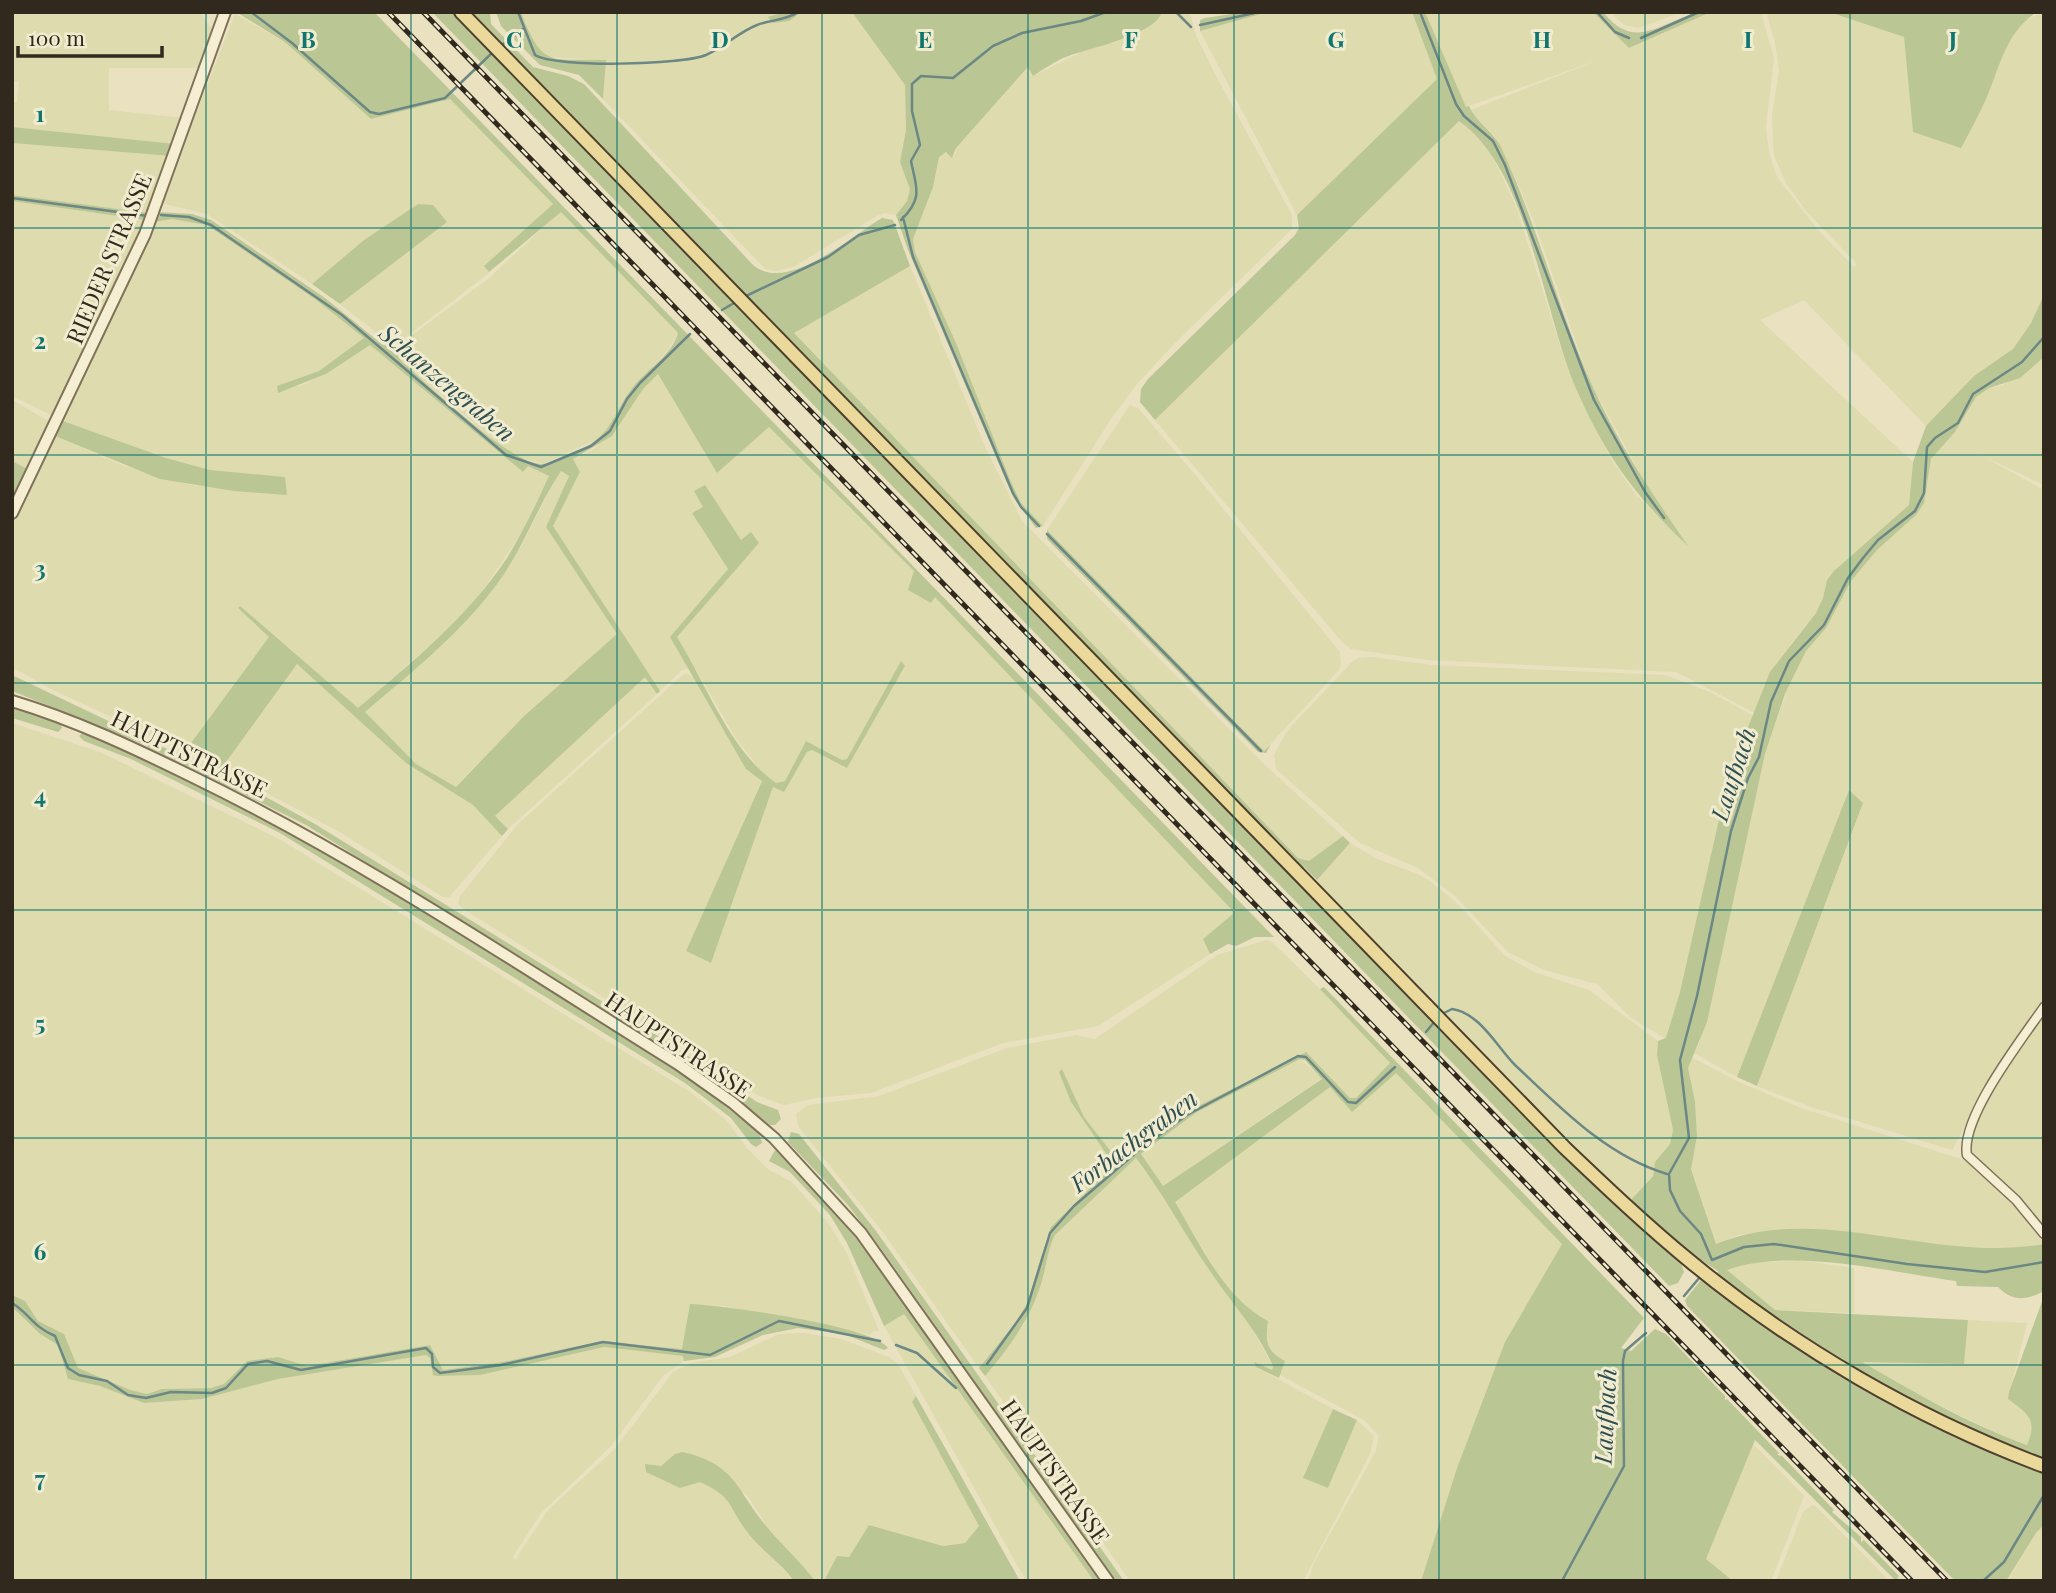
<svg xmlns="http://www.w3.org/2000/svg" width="2056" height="1593" font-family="'Playfair Display',serif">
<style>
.farmland{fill:#dedbae}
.green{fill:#bbc695;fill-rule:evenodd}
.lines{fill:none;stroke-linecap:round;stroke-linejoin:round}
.stream{stroke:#6b8884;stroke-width:2.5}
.minor-casing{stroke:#80725a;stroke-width:11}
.tertiary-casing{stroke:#80725a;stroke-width:14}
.primary-casing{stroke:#4e402e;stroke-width:16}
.minor{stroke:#f5eed2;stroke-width:8}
.tertiary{stroke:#f5eed2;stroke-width:10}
.primary{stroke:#ead99a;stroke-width:12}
.rail-casing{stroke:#31291d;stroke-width:5}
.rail{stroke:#f1ebcf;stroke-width:2.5;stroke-dasharray:8;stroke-linecap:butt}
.grid{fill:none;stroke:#0f766e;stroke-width:2;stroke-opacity:0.55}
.labels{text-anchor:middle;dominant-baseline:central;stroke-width:6;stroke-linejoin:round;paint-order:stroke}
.street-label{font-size:23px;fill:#31291d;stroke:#f1ebcf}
.water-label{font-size:24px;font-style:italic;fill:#2d4f50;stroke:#f1ebcf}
.grid-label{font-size:23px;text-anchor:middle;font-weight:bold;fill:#0f766e;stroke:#f1ebcf;stroke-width:6;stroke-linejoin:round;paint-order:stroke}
</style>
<rect width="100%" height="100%" fill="#e9e1c0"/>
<path class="farmland" d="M 12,12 L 202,12 L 205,21 L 215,31 L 201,68 L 109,68 L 109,110 L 184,118 L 175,144 L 12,127 L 12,102 L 17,102 L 19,82 L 12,82 Z
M 521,12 L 785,12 L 797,17 L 802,12 L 852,12 L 905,85 L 906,130 L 902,150 L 910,189 L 907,201 L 896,215 L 884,213 L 877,216 L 793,267 L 776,271 L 765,269 L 603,99 L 606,60 L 547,57 L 538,51 Z
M 1162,12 L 1184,12 L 1191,16 L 1195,33 L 1217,78 L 1292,215 L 1292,229 L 1174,344 L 1137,384 L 1111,419 L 1043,526 L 1021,503 L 1011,482 L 956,343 L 915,252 L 913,239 L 933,187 L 939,156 L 946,152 L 952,157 L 956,153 L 956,148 L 1029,67 L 1033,76 Z
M 1268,12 L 1412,12 L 1437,79 L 1297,215 L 1200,31 Z
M 1425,12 L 1593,12 L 1630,48 L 1711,12 L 1761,12 L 1774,58 L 1766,127 L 1769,153 L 1777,177 L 1818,230 L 1854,267 L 1857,264 L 1806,211 L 1786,183 L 1774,156 L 1772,115 L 1779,71 L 1775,42 L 1766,12 L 1829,12 L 1904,37 L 1913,132 L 1985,100 L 2011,36 L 2025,20 L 2044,12 L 2043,297 L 2031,323 L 2013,349 L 1926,426 L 1804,300 L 1760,320 L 1913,462 L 1909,505 L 1827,580 L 1823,598 L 1816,613 L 1790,645 L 1755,713 L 1676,672 L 1428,660 L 1351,649 L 1342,642 L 1155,420 L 1459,121 L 1478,135 L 1489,149 L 1516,206 L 1564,358 L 1577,392 L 1611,459 L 1636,495 L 1685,542 L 1645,482 L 1590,382 L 1535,224 L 1511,168 L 1494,135 L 1476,120 L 1471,110 L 1601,59 L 1466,107 Z
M 1610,12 L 1682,12 L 1638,28 L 1624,25 Z
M 235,14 L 285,42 L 371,119 L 450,99 L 553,204 L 485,266 L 489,273 L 406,337 L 398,342 L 387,341 L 340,304 L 446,222 L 433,205 L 418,204 L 364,240 L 312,284 L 207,214 L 161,203 Z
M 12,143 L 171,156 L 149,213 L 12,195 Z
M 12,201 L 146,220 L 55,417 L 12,396 Z
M 561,211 L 678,334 L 667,351 L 630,391 L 613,421 L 596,440 L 543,464 L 522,458 L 499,444 L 401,361 L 396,347 L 488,279 Z
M 172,218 L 207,225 L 315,299 L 364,338 L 319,371 L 278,386 L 300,386 L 326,374 L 370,345 L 523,472 L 528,466 L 549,476 L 521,534 L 480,594 L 452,626 L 358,708 L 240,606 L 238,608 L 269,637 L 185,751 L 53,690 L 12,667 L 12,524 L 55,436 L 124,466 L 195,486 L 285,477 L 210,470 L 166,458 L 63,421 L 154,222 Z
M 910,266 L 986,449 L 1022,521 L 1266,766 L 1343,836 L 1309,861 L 1298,858 L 793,333 Z
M 2044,357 L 2044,485 L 1981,455 L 2044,490 L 2044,1001 L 1983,1094 L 1952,1150 L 1811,1107 L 1757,1086 L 1863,804 L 1849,790 L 1737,1077 L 1694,1053 L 1699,1044 L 1765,754 L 1787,691 L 1806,651 L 1826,628 L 1851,581 L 1877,550 L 1916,515 L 1924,503 L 1931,459 L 1955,432 L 1976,397 L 1989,388 L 2002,386 Z
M 658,374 L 717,473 L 769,427 L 914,571 L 932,603 L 935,596 L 1232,910 L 1234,914 L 1203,939 L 1210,954 L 1098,1026 L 1003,1043 L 871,1093 L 816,1098 L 784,1105 L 759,1096 L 462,908 L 458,904 L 460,896 L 518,824 L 684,674 L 688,674 L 695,679 L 762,780 L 686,951 L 711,963 L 773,787 L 784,792 L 807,752 L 812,750 L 847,768 L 905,667 L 901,662 L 847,759 L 842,760 L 806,741 L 785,781 L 776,783 L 763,774 L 735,737 L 677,637 L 759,543 L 741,540 L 704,507 L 692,513 L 728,569 L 670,637 L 690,668 L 682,670 L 660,691 L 552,526 L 580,473 L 572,459 L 591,451 L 615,432 L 643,389 Z
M 12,400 L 52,423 L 29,470 L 12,461 Z
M 1130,405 L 1138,408 L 1198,478 L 1340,652 L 1341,666 L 1337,672 L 1264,751 L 1047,530 Z
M 560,471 L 569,475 L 546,527 L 617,634 L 523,717 L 455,787 L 416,764 L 364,712 L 447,641 L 474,612 L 520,548 Z
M 1372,657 L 1433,665 L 1665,675 L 1710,692 L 1754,716 L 1729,775 L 1680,992 L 1666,1039 L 1630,1017 L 1597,984 L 1544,970 L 1508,952 L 1455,896 L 1418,868 L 1360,843 L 1276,769 L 1274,755 L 1287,731 L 1351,663 L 1358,658 Z
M 297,664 L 406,763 L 473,805 L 502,836 L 449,897 L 443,897 L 340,832 L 221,769 Z
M 645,676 L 657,694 L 508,829 L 495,816 Z
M 12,723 L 100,752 L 281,840 L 690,1092 L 726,1120 L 747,1148 L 769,1170 L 792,1182 L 828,1223 L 847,1253 L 879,1331 L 872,1332 L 871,1335 L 724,1306 L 691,1304 L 683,1349 L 601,1341 L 503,1362 L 443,1370 L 430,1345 L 307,1366 L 278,1357 L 247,1361 L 225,1384 L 211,1388 L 162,1389 L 147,1394 L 130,1390 L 78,1368 L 64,1334 L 38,1321 L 25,1301 L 12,1295 Z
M 1350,843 L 1377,859 L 1418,874 L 1431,882 L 1458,904 L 1505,956 L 1534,972 L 1589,990 L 1658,1041 L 1657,1055 L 1673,1130 L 1670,1144 L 1655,1162 L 1653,1175 L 1630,1201 L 1541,1115 L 1315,882 Z
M 1266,940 L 1272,942 L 1320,989 L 1391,1064 L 1356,1098 L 1350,1098 L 1305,1052 L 1198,1106 L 1119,1162 L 1084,1117 L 1062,1069 L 1059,1072 L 1071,1102 L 1115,1165 L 1046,1237 L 1037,1278 L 1027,1302 L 1016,1322 L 979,1368 L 882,1231 L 798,1126 L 796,1114 L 808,1105 L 879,1096 L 1007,1048 L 1076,1035 L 1095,1039 L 1217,955 Z
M 2044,1014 L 2044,1229 L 1972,1156 L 1968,1131 L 1995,1085 Z
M 1691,1057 L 1739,1082 L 1801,1108 L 1964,1160 L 2007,1196 L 2044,1244 L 1999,1250 L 1961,1248 L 1822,1230 L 1738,1235 L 1716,1244 L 1691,1168 L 1697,1136 L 1695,1101 L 1688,1068 Z
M 1300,1059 L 1322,1078 L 1163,1186 L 1141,1155 L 1197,1112 Z
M 1396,1072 L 1563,1244 L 1505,1342 L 1457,1468 L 1421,1581 L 1308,1581 L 1314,1563 L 1376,1451 L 1379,1436 L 1364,1420 L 1280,1375 L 1285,1361 L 1273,1355 L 1265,1339 L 1268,1321 L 1246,1309 L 1217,1273 L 1174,1202 L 1330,1087 L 1353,1111 Z
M 1136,1158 L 1168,1201 L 1211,1273 L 1242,1312 L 1273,1366 L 1272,1371 L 1256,1367 L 1333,1409 L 1303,1478 L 1328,1488 L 1357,1420 L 1374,1436 L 1370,1454 L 1303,1581 L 1130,1581 L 985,1376 L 1023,1326 L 1043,1278 L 1050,1244 L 1055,1235 Z
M 1804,1261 L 1854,1268 L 1854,1313 L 1775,1310 L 1726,1270 L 1754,1262 Z
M 12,1307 L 39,1334 L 58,1345 L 68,1379 L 100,1386 L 144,1403 L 202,1399 L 278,1379 L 426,1355 L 430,1358 L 433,1374 L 437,1376 L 480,1375 L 604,1347 L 684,1356 L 684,1361 L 663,1376 L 611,1446 L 541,1513 L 513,1557 L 515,1560 L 548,1510 L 615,1449 L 673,1372 L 691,1363 L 730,1357 L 779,1334 L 803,1333 L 841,1339 L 889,1357 L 898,1364 L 916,1396 L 912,1402 L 979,1526 L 965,1543 L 943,1546 L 869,1525 L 849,1557 L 837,1556 L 824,1581 L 815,1581 L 766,1525 L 747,1495 L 675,1454 L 661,1466 L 645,1464 L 646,1472 L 700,1482 L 721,1492 L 730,1501 L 747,1532 L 794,1581 L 12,1581 Z
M 903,1313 L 1094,1581 L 1026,1581 L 884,1326 Z
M 1968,1320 L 2027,1323 L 2008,1398 L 2028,1414 L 2033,1429 L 2028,1445 L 2001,1435 L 1913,1392 L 1860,1361 L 1964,1364 Z
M 1753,1444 L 1804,1496 L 1771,1581 L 1733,1581 L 1706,1559 Z
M 1812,1505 L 1817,1507 L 1889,1581 L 1776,1581 L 1803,1512 Z
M 2044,1525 L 2044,1581 L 2007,1581 L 2036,1533 Z"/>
<path class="green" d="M 236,12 L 374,12 L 1274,937 L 1255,937 L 1236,946 L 1228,944 L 1210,954 L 1203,939 L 1233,914 L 1232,910 L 935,597 L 931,603 L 908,590 L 914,571 L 769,427 L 717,473 L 658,374 L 643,389 L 612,436 L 573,459 L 580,472 L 553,526 L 660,691 L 657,694 L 645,677 L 495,816 L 508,829 L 502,836 L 473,805 L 406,763 L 297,664 L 221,769 L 185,751 L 269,637 L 238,608 L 240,606 L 358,708 C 412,662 467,618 507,558 C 523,532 536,504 549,476 L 528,466 L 523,472 L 370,345 L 326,374 L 278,393 L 277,386 L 319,371 L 364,338 L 315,299 L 207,225 L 172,219 L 154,222 L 158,212 L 192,214 L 211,220 L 325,298 L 383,345 L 396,347 L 401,361 C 426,382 513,467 543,464 C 558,463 585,449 597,439 C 613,426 618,407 630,391 C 643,372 672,356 678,333 L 561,212 L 489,272 L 484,266 L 553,204 L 450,99 L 371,119 L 285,42 ZM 561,471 L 569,476 L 546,527 L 617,634 L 523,717 L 456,787 L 416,764 L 365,712 C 412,672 460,634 497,584 C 523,549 537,507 561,471 Z
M 432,12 L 452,12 L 1511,1102 L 1580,1172 L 1681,1263 L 1684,1272 L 1678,1283 L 1669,1286 Z
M 470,12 L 490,12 L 491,24 L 533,67 L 568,76 L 584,84 L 753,265 C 787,294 850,237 882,218 L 893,220 L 910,266 L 794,333 L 1298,858 L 1309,861 L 1343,836 L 1350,843 L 1317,880 L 1304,867 L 1302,869 Z
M 496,12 L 521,12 C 543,70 550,58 606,60 L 603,99 L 579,75 L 540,65 L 501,26 Z
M 785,12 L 802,12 L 789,21 L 772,23 L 768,17 Z
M 852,12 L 1162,12 C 1153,37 1085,48 1061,59 C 1051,64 1042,70 1033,76 L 1028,67 L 956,148 L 952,158 L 946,152 L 939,157 L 933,187 L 913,239 L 915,252 L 956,343 L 1011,482 L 1021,503 L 1043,526 L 1036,528 L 1013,497 L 908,250 L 896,215 L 907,201 L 910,189 L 900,162 L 906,130 L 905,85 Z
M 1245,12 L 1268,12 L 1200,31 L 1200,20 L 1205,18 Z
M 1412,12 L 1425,12 L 1466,107 L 1469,106 C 1476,122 1491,130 1500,145 C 1537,223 1557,307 1592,385 C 1617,442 1653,495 1688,546 C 1635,496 1607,458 1577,391 C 1544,316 1528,168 1459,121 L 1155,420 L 1140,402 L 1141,389 L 1148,379 L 1295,235 L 1299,228 L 1297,215 L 1437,79 Z
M 1593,12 L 1603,12 C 1640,58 1666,12 1711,12 L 1629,48 Z
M 1829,12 L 2037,12 C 2006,31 2000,67 1986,99 C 1979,115 1970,131 1961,148 L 1913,132 L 1904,37 Z
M 12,127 L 175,144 L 171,156 L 12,143 Z
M 12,195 L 149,213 L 146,220 L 12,201 Z
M 418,204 L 433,205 L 447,222 L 340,304 L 312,284 L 364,240 Z
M 2044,253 L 2044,357 L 2020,378 L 1989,388 L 1976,397 L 1955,432 L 1931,459 L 1924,503 L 1916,515 L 1877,550 L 1851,581 L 1826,628 L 1806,651 L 1785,694 L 1765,754 L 1707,1022 L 1688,1068 L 1695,1101 L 1697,1136 L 1691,1169 L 1716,1244 C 1820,1201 1935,1264 2044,1244 L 2044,1295 L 2042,1292 C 2024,1301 2012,1301 1998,1287 L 1957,1286 L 1956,1281 C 1890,1272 1789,1247 1727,1270 L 1775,1310 L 1968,1320 L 1964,1364 L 1862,1362 C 1915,1393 1969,1424 2027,1445 C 2038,1419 2028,1414 2008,1399 L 2009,1392 L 2044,1296 L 2044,1458 C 1926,1413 1817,1351 1717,1275 L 1718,1271 L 1690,1253 L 1630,1201 L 1653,1176 L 1655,1162 L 1670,1144 L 1673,1130 L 1657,1055 L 1658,1041 L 1666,1038 L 1680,992 L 1729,775 L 1770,672 L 1816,613 L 1823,598 L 1827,580 L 1834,571 L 1909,505 L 1913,462 L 1926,426 L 1974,376 L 2013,349 L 2031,323 L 2043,297 Z
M 63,421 L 166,458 L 210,470 L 285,477 L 287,495 L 234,491 L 160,479 L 55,436 Z
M 12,461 L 29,470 L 12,504 Z
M 705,485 L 741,540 L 751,532 L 759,543 L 677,637 C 707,685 729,750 776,783 L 785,781 L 806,741 L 842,760 L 847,759 L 901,661 L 905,666 L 847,768 L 812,750 L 807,752 L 784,792 L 773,787 L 711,963 L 686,951 L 762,781 L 746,769 L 670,637 L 728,569 L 692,513 L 703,507 L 694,491 Z
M 1047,530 L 1264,751 L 1271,744 L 1266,753 L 1258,752 L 1047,539 Z
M 12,675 L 255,791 L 315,824 L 658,1036 L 757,1102 L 778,1110 L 781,1119 L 775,1125 L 770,1125 L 724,1088 L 649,1038 L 306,825 L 138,742 L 12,691 Z
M 12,708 L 61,722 L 62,728 L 58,732 L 12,718 Z
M 84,732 C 230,787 366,877 498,959 C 587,1015 678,1065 759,1133 L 762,1143 L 756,1147 L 751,1144 L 731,1118 L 685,1083 L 280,833 L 131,759 L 84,741 L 79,736 Z
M 1849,790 L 1863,803 L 1757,1086 L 1737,1077 Z
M 1324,987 L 1644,1318 L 1621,1348 L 1631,1351 L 1655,1329 L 1666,1334 L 1725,1396 L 1725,1400 L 1727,1399 L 1779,1453 L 1777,1455 L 1782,1456 L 1834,1510 L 1832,1512 L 1861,1537 L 1861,1542 L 1864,1540 L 1899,1576 L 1897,1578 L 1904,1581 L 1896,1581 L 1755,1440 L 1706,1559 L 1733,1581 L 1421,1581 L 1457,1468 L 1505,1342 L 1562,1244 L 1396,1073 L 1352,1112 L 1330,1087 L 1175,1202 C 1200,1244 1224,1298 1268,1321 C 1265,1341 1266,1351 1285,1361 L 1279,1378 L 1256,1367 L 1254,1362 L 1272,1370 L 1273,1366 C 1256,1328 1232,1304 1210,1271 C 1184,1234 1164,1194 1136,1158 L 1055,1235 C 1048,1248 1047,1263 1043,1277 C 1033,1315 1010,1347 985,1376 L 979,1368 L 1016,1322 L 1027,1303 L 1051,1227 L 1114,1165 L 1071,1102 L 1059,1072 L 1062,1069 L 1084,1117 L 1119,1162 L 1198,1106 L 1306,1052 L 1350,1098 L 1356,1098 L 1390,1063 L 1320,989 ZM 1300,1059 L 1305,1060 L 1322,1079 L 1163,1186 L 1141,1154 L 1197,1112 Z
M 791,1132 L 799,1134 L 876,1231 L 1124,1581 L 1116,1581 L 882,1250 L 847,1204 L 788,1142 Z
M 775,1150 L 780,1152 L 829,1203 L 855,1235 L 1100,1581 L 1094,1581 L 904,1314 L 884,1326 L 847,1243 L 830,1215 L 790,1172 L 769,1161 Z
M 1701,1280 L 1764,1323 L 1984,1447 L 2044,1472 L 2044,1525 L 2036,1533 L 2006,1581 L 1955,1581 L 1687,1306 L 1685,1300 Z
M 12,1295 L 25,1301 L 38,1321 L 64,1334 L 78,1368 L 130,1390 L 147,1394 L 162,1389 L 211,1388 L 224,1384 L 247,1361 L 278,1357 L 307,1366 L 430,1345 L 443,1370 L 503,1362 L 601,1341 L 682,1349 L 690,1304 C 721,1305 875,1326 888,1348 L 884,1350 L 844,1334 L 798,1328 L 763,1335 L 715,1357 L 684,1361 L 683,1356 L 604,1347 L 480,1375 L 437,1376 L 433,1375 L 430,1358 L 426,1355 L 278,1379 L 202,1399 L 144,1403 L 100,1386 L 68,1379 L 58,1345 L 40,1334 L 12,1307 Z
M 916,1396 L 1020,1581 L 824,1581 L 837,1556 L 849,1557 L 869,1525 L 943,1546 L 965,1543 L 979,1526 L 912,1402 Z
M 1333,1409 L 1357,1420 L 1328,1488 L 1303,1478 Z
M 682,1452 C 737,1464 736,1491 768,1528 C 783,1546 801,1562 815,1581 L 794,1581 C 781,1563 761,1550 748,1533 C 727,1506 735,1498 700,1482 L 680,1488 L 646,1472 L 645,1464 L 661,1466 L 675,1454 Z"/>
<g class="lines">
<path class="stream" d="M 251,12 L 292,43 L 370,112 L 379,114 L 445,98 L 494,51
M 518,12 L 535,55 C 556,68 682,65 706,55 C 724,47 739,32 757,25 C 769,20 788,20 798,12
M 1176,12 L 1191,27
M 1420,12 L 1456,104 L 1464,116 L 1493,141 L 1505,165 L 1594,400 L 1645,492 L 1664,518
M 1597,12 L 1615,32 L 1629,38
M 1200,25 L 1259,12
M 1641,38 L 1699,12
M 499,47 L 523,29
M 12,198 L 148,216
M 161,215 L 189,217 L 211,225 L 342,315 L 506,455 L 541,467 L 591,446 L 610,431 L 627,399 L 640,383 L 690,334
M 903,217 L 913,257 L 1013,493 L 1021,507 L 1039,526
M 901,220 C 924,198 916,187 911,161 L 920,145 L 912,111 L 912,84 L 921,76 L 953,78 L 993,46 L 1022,33 L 1081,21 L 1106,12
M 746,296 L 828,257 L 859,235 L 895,225
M 722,310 L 734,303
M 1047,534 L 1261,751
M 1442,1014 L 1452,1009 C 1480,1013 1497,1047 1515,1065 C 1560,1107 1606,1156 1667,1174
M 1426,1032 L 1435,1021
M 1712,1260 L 1701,1234 L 1680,1211 L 1670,1190 L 1669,1174 L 1689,1138 L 1680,1060 L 1697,996 L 1731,831 L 1748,778 L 1759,757 L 1771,702 L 1789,661 L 1824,625 L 1848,578 L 1863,558 L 1878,540 L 1915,511 L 1924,493 L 1927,447 L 1935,438 L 1958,423 L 1973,394 L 2022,362 L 2044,337
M 1712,1260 L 1744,1247 L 1774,1244 L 1907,1264 L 1985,1272 L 2044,1262
M 1684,1296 L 1700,1277
M 12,1303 C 31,1315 32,1326 55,1336 L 68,1368 L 79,1375 L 107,1381 L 128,1395 L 146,1398 L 171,1392 L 212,1393 L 226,1388 L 248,1364 L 267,1361 L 301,1370 L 426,1348 L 432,1354 L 433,1367 L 440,1373 L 501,1365 L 603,1342 L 710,1355 L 779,1321 L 880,1341
M 896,1345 L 917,1353 L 956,1388
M 987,1364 L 1027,1308 L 1050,1233 L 1074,1206 L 1138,1151 L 1187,1115 L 1298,1056 L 1306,1057 L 1348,1102 L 1356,1103 L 1395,1067
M 1562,1581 L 1624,1466 L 1623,1361 L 1625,1351 L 1646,1333
M 1983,1581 L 2004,1562 L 2044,1495"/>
<defs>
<path id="minor" d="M 2044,1007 C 2022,1039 1960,1118 1967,1155 L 2016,1200 L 2044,1234"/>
<path id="tertiary" d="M 12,513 L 145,234 L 225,12
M 12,701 C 75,720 134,748 193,777 C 362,859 519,965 678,1064 L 733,1103 L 774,1138 L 861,1233 L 1108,1581"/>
<path id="primary" d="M 461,12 L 1565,1148 C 1606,1187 1647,1226 1691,1262 C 1794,1347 1918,1419 2044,1466"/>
</defs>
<use href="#minor" class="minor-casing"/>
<use href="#tertiary" class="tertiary-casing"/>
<use href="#primary" class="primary-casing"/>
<use href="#minor" class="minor"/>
<use href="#tertiary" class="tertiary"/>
<use href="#primary" class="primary"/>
<defs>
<path id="rail" d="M 388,12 L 1912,1581
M 423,12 L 1947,1581"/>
</defs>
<use href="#rail" class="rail-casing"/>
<use href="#rail" class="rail"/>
</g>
<path class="grid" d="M 206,12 L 206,1581M 411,12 L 411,1581M 617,12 L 617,1581M 822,12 L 822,1581M 1028,12 L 1028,1581M 1234,12 L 1234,1581M 1439,12 L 1439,1581M 1645,12 L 1645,1581M 1850,12 L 1850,1581M 12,228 L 2044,228M 12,455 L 2044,455M 12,683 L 2044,683M 12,910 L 2044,910M 12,1138 L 2044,1138M 12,1365 L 2044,1365"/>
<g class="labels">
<g class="street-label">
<text transform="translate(108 258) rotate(-67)">RIEDER STRASSE</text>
<text transform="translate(190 753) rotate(26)">HAUPTSTRASSE</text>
<text transform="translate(679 1044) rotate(34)">HAUPTSTRASSE</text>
<text transform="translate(1056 1471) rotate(55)">HAUPTSTRASSE</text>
</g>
<g class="water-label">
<text transform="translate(448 382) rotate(40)">Schanzengraben</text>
<text transform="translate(1732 774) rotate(-72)">Laufbach</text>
<text transform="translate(1133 1140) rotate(-37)">Forbachgraben</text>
<text transform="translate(1604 1416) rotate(-87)">Laufbach</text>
</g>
</g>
<g class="grid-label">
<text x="308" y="48">B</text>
<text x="514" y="48">C</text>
<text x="720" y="48">D</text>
<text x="925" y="48">E</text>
<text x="1131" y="48">F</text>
<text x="1336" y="48">G</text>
<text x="1542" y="48">H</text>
<text x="1748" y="48">I</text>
<text x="1953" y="48">J</text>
<text x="40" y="122">1</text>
<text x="40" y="349">2</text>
<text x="40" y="577">3</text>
<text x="40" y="804">4</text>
<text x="40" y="1032">5</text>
<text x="40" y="1260">6</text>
<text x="40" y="1487">7</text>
</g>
<rect width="2056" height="1593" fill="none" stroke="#31291d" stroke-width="28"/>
<path d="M18 46v10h144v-10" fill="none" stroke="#31291d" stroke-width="3.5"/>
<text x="28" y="46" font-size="21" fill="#31291d" stroke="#f1ebcf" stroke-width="5" paint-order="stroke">100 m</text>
</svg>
